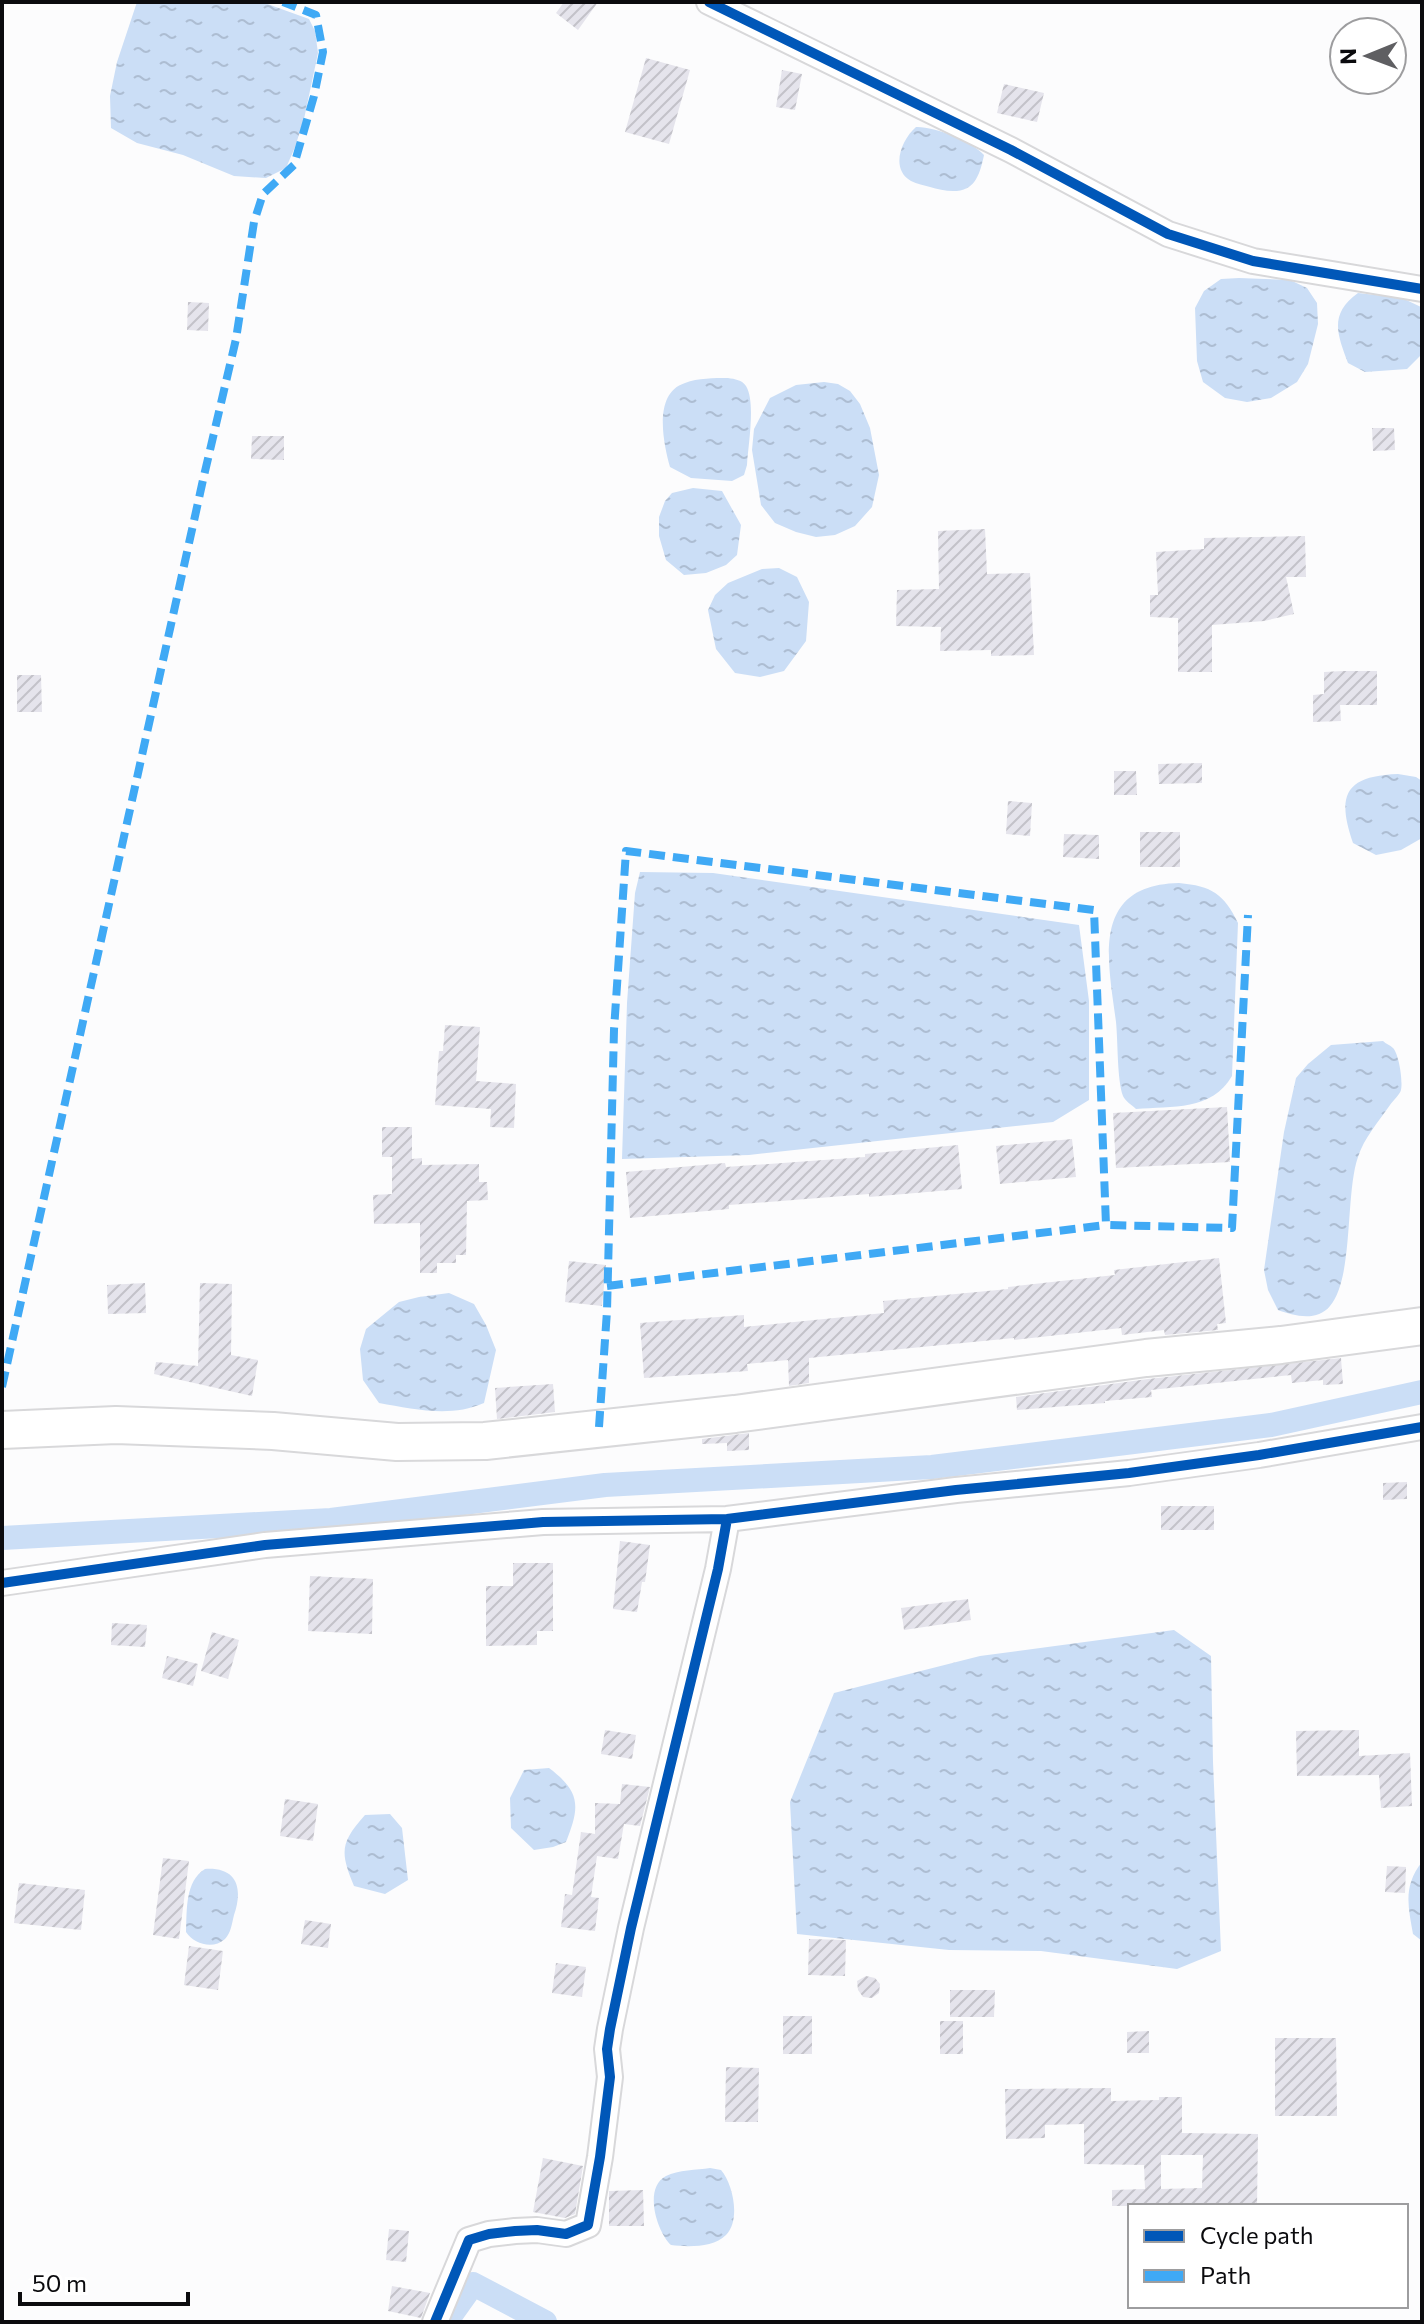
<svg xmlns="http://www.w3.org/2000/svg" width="1424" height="2324" font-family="Commissioner,sans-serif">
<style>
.water{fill:url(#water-ripples)}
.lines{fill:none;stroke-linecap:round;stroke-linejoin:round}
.canal{stroke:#cbdef6;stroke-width:24}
.building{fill:url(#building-hatch);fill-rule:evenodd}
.street-casing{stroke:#d8d8da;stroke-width:28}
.secondary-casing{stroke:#d8d8da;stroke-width:40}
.street{stroke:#fff;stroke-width:24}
.secondary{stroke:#fff;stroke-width:36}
.quiet{stroke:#3fa9f5;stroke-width:8;stroke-dasharray:16 8;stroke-linecap:butt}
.cycleway-casing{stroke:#fff;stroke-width:15}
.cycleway{stroke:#0057b8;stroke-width:10}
</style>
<defs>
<pattern id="water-ripples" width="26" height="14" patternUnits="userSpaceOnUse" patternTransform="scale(2)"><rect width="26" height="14" fill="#cbdef6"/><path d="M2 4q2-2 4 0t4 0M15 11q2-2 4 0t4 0" fill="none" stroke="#adbdd2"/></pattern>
<pattern id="building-hatch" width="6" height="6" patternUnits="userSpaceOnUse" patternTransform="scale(2)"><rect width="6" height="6" fill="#e5e4ec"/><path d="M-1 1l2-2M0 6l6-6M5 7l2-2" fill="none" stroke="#c3c2c9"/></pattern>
</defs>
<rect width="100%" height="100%" fill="#fcfcfd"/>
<path class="water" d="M 137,2 L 262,2 L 309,19 L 315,31 L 318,53 L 304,119 L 295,147 L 286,168 L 266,178 L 234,176 L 183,155 L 137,143 L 111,128 L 110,96 L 117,62 Z
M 916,127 C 933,126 972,141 984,155 C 982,165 978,183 967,188 C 956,194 941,190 930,187 C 924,185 917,184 911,181 C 890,169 901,140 916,127 Z
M 1239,278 L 1290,280 L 1307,288 L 1317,303 L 1318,324 L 1308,364 L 1297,382 L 1271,398 L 1247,402 L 1225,398 L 1203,382 L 1197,361 L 1195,308 L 1204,291 L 1221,279 Z
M 1358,293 L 1402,298 L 1421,307 L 1422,354 L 1407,369 L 1365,372 L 1348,363 C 1337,334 1329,314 1358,293 Z
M 728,378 C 735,379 742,380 746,386 C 756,402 748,446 747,465 L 744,475 L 732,481 L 691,478 L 670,467 C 663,442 653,393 685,383 C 698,378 714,378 728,378 Z
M 824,382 L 838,384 L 850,391 L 860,404 L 870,428 L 879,475 L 872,507 L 855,526 L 835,535 L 816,537 L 796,532 L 775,523 L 761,505 L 752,450 L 754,429 L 770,398 L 796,385 Z
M 693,488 L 722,491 L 741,525 L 737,555 L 726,565 L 706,573 L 684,575 L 666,560 L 659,536 L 659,517 L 665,501 L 672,493 Z
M 779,568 L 797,577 L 809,602 L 806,641 L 784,671 L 760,677 L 735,673 L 716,649 L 708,610 L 715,595 L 728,583 L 762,569 Z
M 1398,774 L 1416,777 L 1422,781 L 1422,838 L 1401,850 L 1376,855 L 1353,843 C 1336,794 1346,776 1398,774 Z
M 640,872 L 713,873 L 1079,925 L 1089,1001 L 1089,1100 L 1053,1122 L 749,1155 L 622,1159 L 627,1003 L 635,893 Z
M 1179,883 C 1212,886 1224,894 1238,923 L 1232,1076 C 1212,1111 1172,1106 1136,1109 C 1132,1105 1125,1101 1123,1096 C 1117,1080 1118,1041 1116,1022 C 1108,961 1090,885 1179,883 Z
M 1383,1041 C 1386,1044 1390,1045 1393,1048 C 1399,1054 1403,1081 1401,1090 C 1400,1094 1393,1101 1390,1105 C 1379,1121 1364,1138 1358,1157 C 1345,1194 1354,1278 1330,1306 C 1317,1322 1294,1316 1278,1310 L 1268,1290 L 1264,1270 L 1284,1132 L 1296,1078 L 1308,1064 L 1331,1045 Z
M 449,1293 L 474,1304 L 486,1325 L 496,1350 L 484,1403 C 450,1418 414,1409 379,1403 L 363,1380 L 360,1349 L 366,1329 L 399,1302 L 419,1297 Z
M 1174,1630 L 1211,1656 L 1213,1762 L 1221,1951 L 1177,1969 L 1041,1951 L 949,1950 L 797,1934 L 790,1802 L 834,1693 L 980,1656 Z
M 549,1768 C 581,1792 580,1807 566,1842 L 553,1847 L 534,1850 L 511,1828 L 510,1798 L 524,1770 Z
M 390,1814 L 402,1828 L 408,1880 L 385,1894 L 354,1886 C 340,1852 340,1843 365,1815 Z
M 1422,1862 L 1422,1941 L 1413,1934 C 1408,1906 1403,1886 1422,1862 Z
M 205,1869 C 238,1867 243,1889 234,1915 C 232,1923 231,1933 225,1939 C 213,1950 194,1944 186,1932 C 187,1910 185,1881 205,1869 Z
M 710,2168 L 721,2170 C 733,2184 741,2220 726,2235 C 713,2248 687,2247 671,2245 C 657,2232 643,2188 666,2176 C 678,2170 697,2170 710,2168 Z"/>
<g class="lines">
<path class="canal" d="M 2,1538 L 331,1520 L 605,1485 L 932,1467 L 1271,1425 L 1422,1392
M 446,2322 L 473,2284 L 545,2322"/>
</g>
<path class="building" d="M 564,2 L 598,2 L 578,30 L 556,13 Z
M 646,58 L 690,70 L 669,144 L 625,132 Z
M 782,70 L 802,74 L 795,110 L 776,107 Z
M 1004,84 L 1044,93 L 1037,122 L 997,113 Z
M 188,302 L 209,303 L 208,331 L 187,330 Z
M 1372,428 L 1394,428 L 1395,450 L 1373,451 Z
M 252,436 L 284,436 L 284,460 L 251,459 Z
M 985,529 L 987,574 L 1030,573 L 1034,655 L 991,656 L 991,650 L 940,651 L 941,627 L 896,626 L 897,590 L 939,589 L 938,531 Z
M 1305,536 L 1306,577 L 1286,577 L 1294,614 L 1264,621 L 1212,625 L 1212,672 L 1178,672 L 1178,618 L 1150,617 L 1150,595 L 1158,595 L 1156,552 L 1204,549 L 1204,538 Z
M 1343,671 L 1377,671 L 1377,705 L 1340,705 L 1341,721 L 1313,722 L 1313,695 L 1324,694 L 1324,672 Z
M 17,675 L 41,675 L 42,712 L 17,712 Z
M 1202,763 L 1202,783 L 1159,784 L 1158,764 Z
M 1114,771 L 1136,771 L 1137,795 L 1114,795 Z
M 1008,801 L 1032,803 L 1030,836 L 1006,834 Z
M 1140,832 L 1180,832 L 1180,867 L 1140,867 Z
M 1064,834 L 1099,835 L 1099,859 L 1063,857 Z
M 445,1025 L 480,1027 L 476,1081 L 516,1084 L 514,1128 L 490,1127 L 491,1109 L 435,1105 L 439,1051 L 443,1051 Z
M 1227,1107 L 1230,1162 L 1116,1168 L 1113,1113 Z
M 382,1127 L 412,1127 L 412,1159 L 422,1158 L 422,1165 L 479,1164 L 479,1182 L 487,1182 L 488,1200 L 467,1201 L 466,1255 L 456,1255 L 456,1263 L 437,1263 L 437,1273 L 420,1273 L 420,1223 L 374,1224 L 373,1195 L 392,1194 L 392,1157 L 382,1157 Z
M 1072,1139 L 1076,1177 L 1000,1184 L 996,1146 Z
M 958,1145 L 962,1189 L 869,1197 L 869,1194 L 729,1205 L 729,1209 L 630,1218 L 626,1172 L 725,1163 L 726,1167 L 865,1157 L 865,1154 Z
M 1219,1258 L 1226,1323 L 1217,1324 L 1218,1330 L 1165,1335 L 1164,1330 L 1122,1335 L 1121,1328 L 1014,1340 L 1014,1338 L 809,1358 L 809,1383 L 789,1386 L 788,1360 L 747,1364 L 748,1371 L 644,1378 L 640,1323 L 744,1315 L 744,1327 L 884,1313 L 883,1301 L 1008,1289 L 1008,1287 L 1115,1275 L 1114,1270 Z
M 569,1261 L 606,1265 L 602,1306 L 565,1302 Z
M 145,1283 L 146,1313 L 108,1314 L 107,1285 Z
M 200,1283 L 232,1284 L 231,1355 L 258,1360 L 252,1396 L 154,1374 L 156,1362 L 198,1366 Z
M 1341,1358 L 1343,1384 L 1323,1385 L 1323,1380 L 1292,1383 L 1291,1375 L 1151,1390 L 1152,1397 L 1105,1401 L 1105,1403 L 1017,1410 L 1016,1397 L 1148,1379 Z
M 553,1384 L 555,1412 L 497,1419 L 495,1388 Z
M 749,1433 L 749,1450 L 727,1451 L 727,1443 L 702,1444 L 702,1439 Z
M 1407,1482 L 1407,1499 L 1383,1500 L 1383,1483 Z
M 1161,1506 L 1214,1506 L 1214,1530 L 1161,1530 Z
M 620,1541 L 650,1545 L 645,1582 L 642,1582 L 637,1612 L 613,1609 Z
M 513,1563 L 553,1563 L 553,1631 L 537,1631 L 537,1645 L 486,1646 L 486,1586 L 513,1586 Z
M 310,1576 L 373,1579 L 372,1634 L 308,1631 Z
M 968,1599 L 971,1620 L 904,1630 L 901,1608 Z
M 112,1623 L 147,1625 L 145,1647 L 111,1645 Z
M 212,1632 L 239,1640 L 228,1679 L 201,1671 Z
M 167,1656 L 198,1664 L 193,1686 L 162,1678 Z
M 605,1730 L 636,1735 L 632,1759 L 601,1754 Z
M 1359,1730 L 1359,1756 L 1410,1753 L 1412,1806 L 1381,1808 L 1379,1775 L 1297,1776 L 1296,1731 Z
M 622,1784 L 650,1787 L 640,1826 L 624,1824 L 618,1859 L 597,1856 L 591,1897 L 599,1898 L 595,1931 L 561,1927 L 565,1894 L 572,1895 L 581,1832 L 595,1834 L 595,1803 L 620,1804 Z
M 285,1799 L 318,1804 L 313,1841 L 280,1836 Z
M 163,1858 L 189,1861 L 179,1939 L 153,1935 Z
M 1387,1866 L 1406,1867 L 1405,1893 L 1385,1892 Z
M 19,1883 L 85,1890 L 81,1930 L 14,1923 Z
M 305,1920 L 331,1924 L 328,1948 L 301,1944 Z
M 809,1939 L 846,1940 L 845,1976 L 808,1975 Z
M 189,1946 L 223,1951 L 218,1990 L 184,1985 Z
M 556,1963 L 586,1967 L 582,1997 L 552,1993 Z
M 866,1976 L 875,1978 L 880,1984 L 879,1993 L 872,1998 L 863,1997 L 858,1990 L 857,1981 Z
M 950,1990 L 995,1990 L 994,2017 L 950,2017 Z
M 783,2016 L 812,2016 L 812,2054 L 783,2054 Z
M 940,2021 L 963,2021 L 963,2054 L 940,2054 Z
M 1149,2031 L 1149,2053 L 1127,2053 L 1127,2032 Z
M 1275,2038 L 1336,2038 L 1337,2116 L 1275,2116 Z
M 726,2067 L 759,2068 L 758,2122 L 725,2122 Z
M 1111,2088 L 1111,2101 L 1159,2100 L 1159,2097 L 1182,2097 L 1182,2133 L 1258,2134 L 1257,2206 L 1112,2206 L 1112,2190 L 1145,2189 L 1144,2165 L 1084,2164 L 1084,2124 L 1045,2125 L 1045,2138 L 1006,2139 L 1005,2089 ZM 1161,2155 L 1203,2155 L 1202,2188 L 1161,2189 Z
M 543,2158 L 583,2166 L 575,2214 L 565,2218 L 533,2212 Z
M 643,2190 L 644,2226 L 609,2226 L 609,2191 Z
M 389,2229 L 409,2231 L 406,2262 L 386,2260 Z
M 392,2286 L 430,2293 L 421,2318 L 388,2311 Z"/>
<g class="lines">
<defs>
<path id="street" d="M 709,2 L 1011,150 L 1168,234 L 1253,261 L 1422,289
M 2,1583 L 265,1545 L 543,1522 L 727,1519 L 956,1490 L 1129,1473 L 1259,1455 L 1422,1427
M 435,2322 L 469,2240 L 489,2234 L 515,2231 L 537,2230 L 566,2234 L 588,2225 L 600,2157 L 610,2077 L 607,2049 L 610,2029 L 631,1928 L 718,1569 L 727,1519"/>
<path id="secondary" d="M 2,1430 L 116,1425 L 273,1431 L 397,1442 L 485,1441 L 735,1414 L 1146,1358 L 1281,1345 L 1422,1326"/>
</defs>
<use href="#street" class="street-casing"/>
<use href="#secondary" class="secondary-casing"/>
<use href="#street" class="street"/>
<use href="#secondary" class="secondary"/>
<path class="quiet" d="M 607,1286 L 1106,1225
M 2,1387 L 203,480 L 236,339 L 254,222 L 263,194 L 294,165 L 314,96 L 323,52 L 316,15 L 283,2
M 599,1427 L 607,1311 L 614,1030 L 626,851 L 1094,910 L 1106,1225 L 1232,1228 L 1248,915"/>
<defs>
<path id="cycleway" d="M 709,2 L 1011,150 L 1168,234 L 1253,261 L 1422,289
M 2,1583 L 265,1545 L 543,1522 L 727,1519 L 956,1490 L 1129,1473 L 1259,1455 L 1422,1427
M 435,2322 L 469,2240 L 489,2234 L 515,2231 L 537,2230 L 566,2234 L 588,2225 L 600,2157 L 610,2077 L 607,2049 L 610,2029 L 631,1928 L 718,1569 L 727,1519"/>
</defs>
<use href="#cycleway" class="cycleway-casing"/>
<use href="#cycleway" class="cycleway"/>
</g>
<rect width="1424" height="2324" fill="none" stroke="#0b0b0e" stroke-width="8"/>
<rect x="1128" y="2204" width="280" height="104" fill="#ffffff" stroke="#9d9d9f" stroke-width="2"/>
<rect x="1144" y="2230" width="40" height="12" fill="#0057b8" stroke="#9d9d9f" stroke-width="2"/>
<text x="1200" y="2244" font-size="24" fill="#0b0b0e">Cycle path</text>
<rect x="1144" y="2270" width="40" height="12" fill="#3fa9f5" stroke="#9d9d9f" stroke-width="2"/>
<text x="1200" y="2284" font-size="24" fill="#0b0b0e">Path</text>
<g transform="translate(1368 56) rotate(269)"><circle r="38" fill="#ffffff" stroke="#9d9d9f" stroke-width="2"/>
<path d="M0-6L14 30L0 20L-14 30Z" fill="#5f5f62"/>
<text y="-12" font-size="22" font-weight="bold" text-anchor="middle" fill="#0b0b0e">N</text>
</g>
<path d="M20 2292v12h168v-12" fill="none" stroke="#0b0b0e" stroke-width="4"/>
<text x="32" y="2292" font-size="24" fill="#0b0b0e" stroke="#ffffff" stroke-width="6" paint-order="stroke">50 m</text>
</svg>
